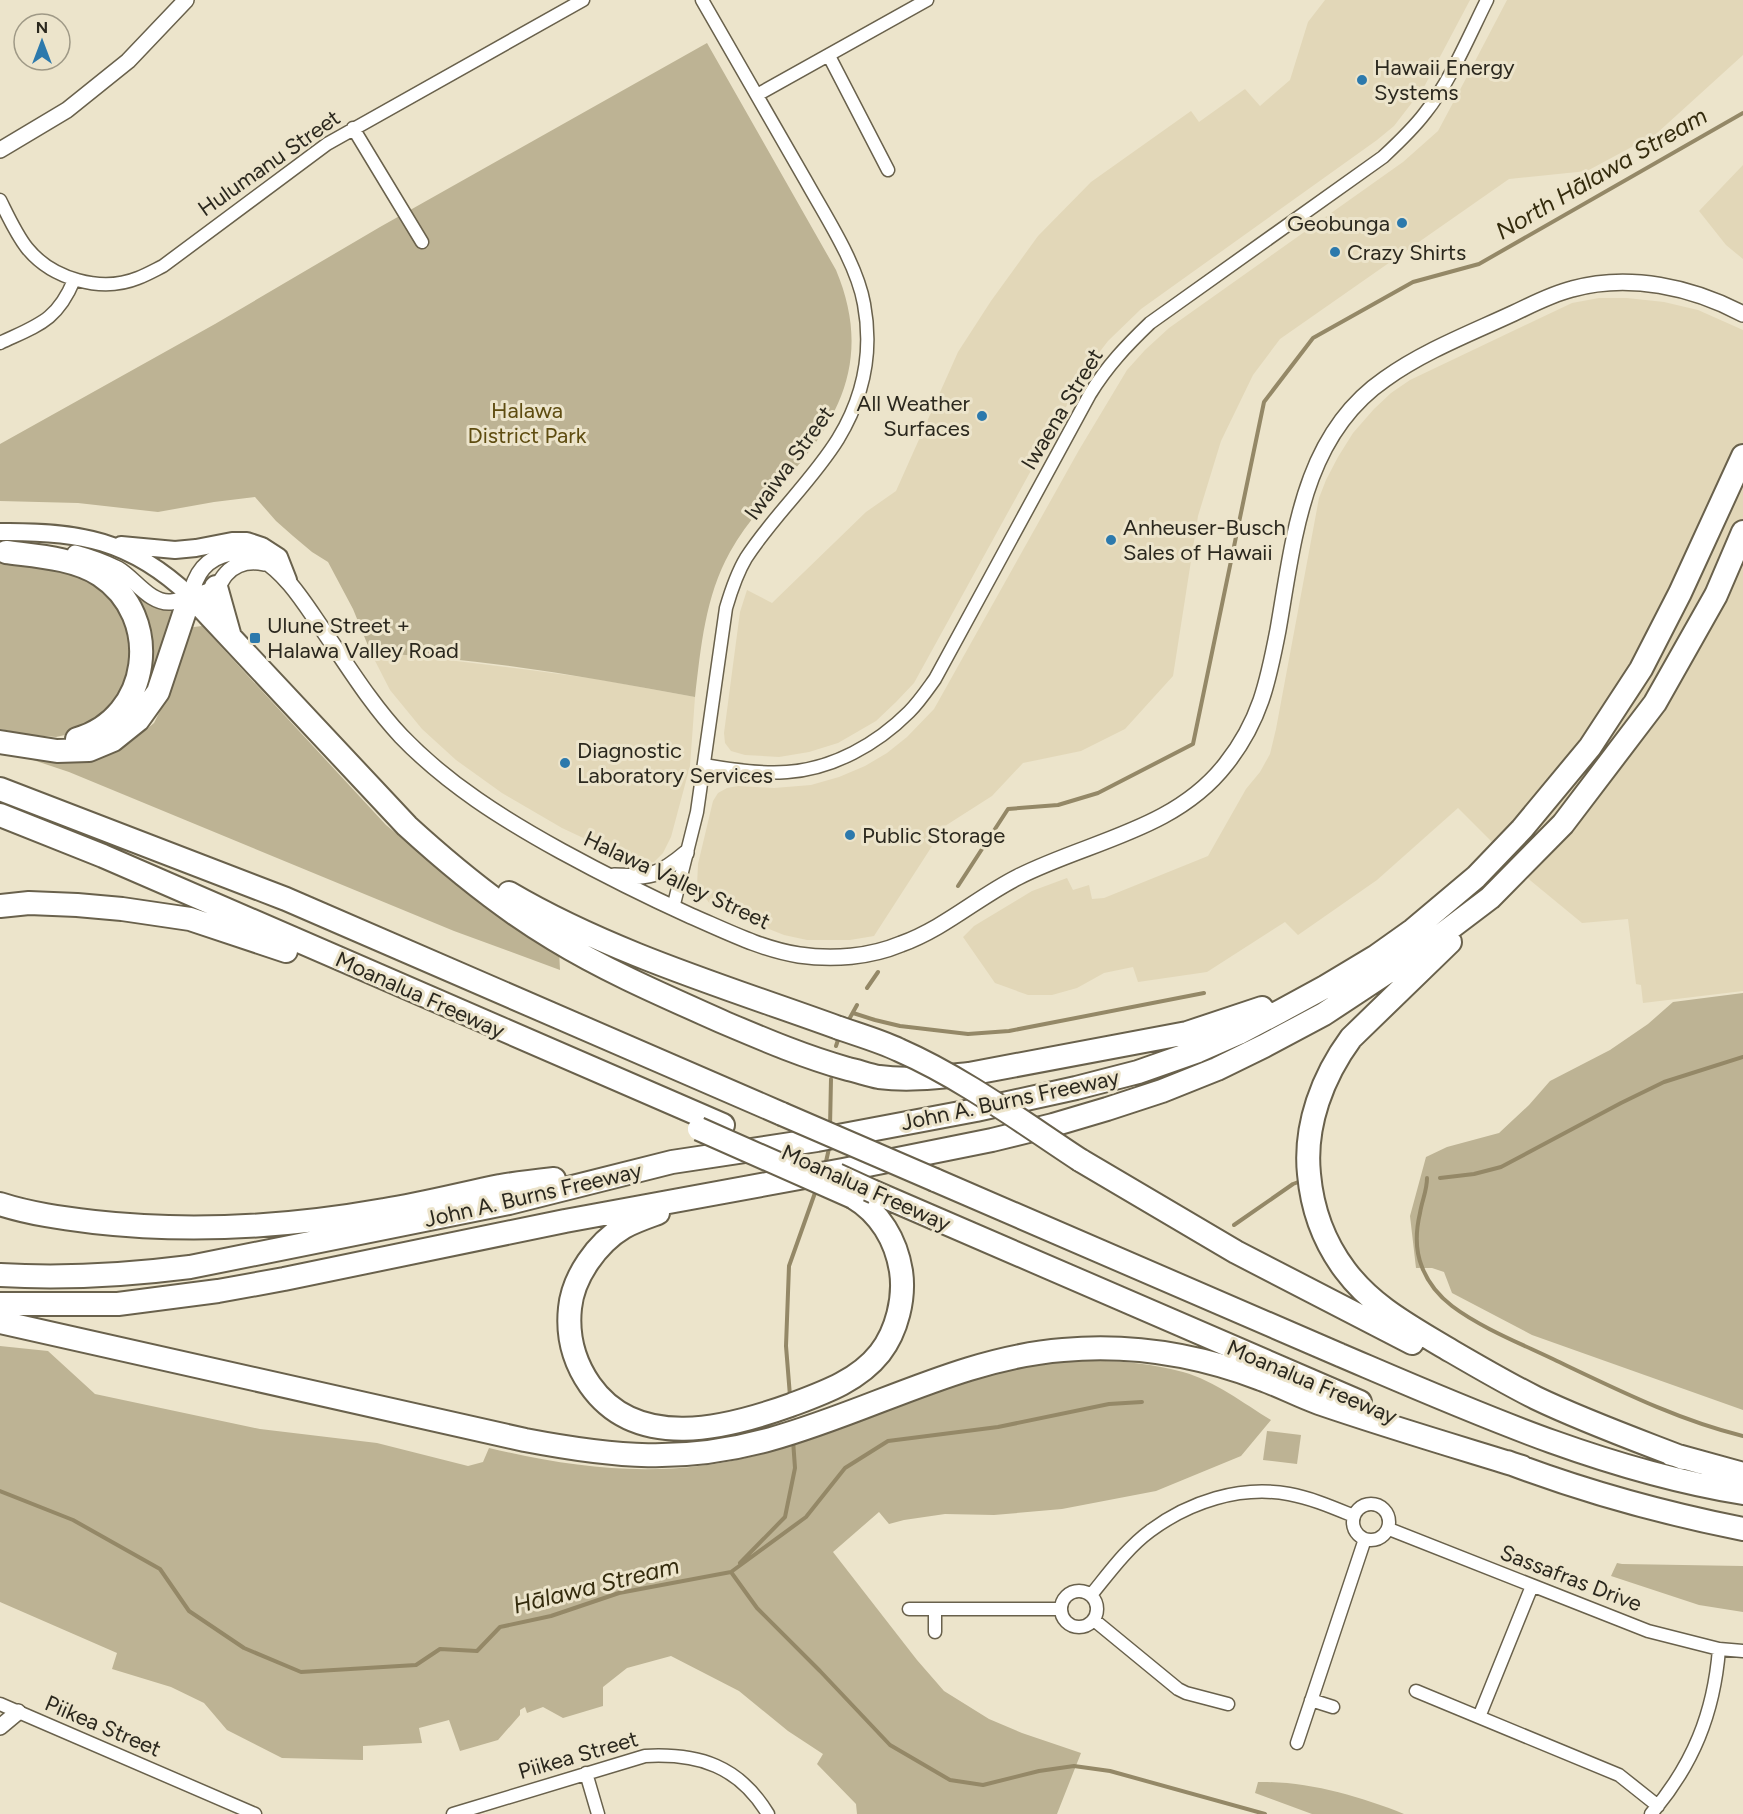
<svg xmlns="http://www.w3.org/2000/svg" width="1743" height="1814" font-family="Figtree,sans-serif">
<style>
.built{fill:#e2d7b8}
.green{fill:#bdb394}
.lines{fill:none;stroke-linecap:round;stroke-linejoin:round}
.stream{stroke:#948867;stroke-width:4}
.minor-casing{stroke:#69614c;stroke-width:15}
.tertiary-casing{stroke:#69614c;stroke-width:18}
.secondary-casing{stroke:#69614c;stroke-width:20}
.motorway-casing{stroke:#69614c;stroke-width:26}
.minor{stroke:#fff;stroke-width:12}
.tertiary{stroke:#fff;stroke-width:15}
.secondary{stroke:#fff;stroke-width:16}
.motorway{stroke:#fff;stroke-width:22}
.motorway-bridge-casing{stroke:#69614c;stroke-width:26;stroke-linecap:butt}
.motorway-bridge{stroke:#fff;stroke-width:22}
.poi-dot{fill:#2c79ac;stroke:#ece4cb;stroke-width:2}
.labels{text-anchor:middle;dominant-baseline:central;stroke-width:6;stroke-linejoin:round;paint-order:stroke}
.poi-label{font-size:22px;fill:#2b281e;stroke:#ece4cb;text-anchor:start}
.street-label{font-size:22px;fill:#2b281e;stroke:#ece4cb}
.park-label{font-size:22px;fill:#5e4c10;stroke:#ece4cb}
.water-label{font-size:24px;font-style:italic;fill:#342b0d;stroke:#ece4cb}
</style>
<rect width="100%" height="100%" fill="#ece4cb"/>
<path class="built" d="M 1325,0 L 1470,0 L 1424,87 L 1394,126 L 1377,140 L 1141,309 L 1108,341 L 1088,367 L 914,683 L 896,702 L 876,721 L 838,743 L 809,752 L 779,757 L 745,755 L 731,751 L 725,743 L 724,733 L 740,612 L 747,590 L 772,603 L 866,512 L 896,491 L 958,352 L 991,301 L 1038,236 L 1091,182 L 1191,111 L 1199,122 L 1245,89 L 1260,106 L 1290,80 L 1308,22 Z
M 1507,0 L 1743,0 L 1743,55 L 1656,134 L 1587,171 L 1509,179 L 1280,339 L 1253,375 L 1221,441 L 1198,516 L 1173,676 L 1125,729 L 1081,751 L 1023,763 L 992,796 L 945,826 L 874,936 L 850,940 L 807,940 L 784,935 L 724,911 L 710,904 L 697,886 L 698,864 L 713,801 L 718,793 L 727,788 L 738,786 L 774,788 L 811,785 L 839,777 L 865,766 L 887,753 L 907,737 L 934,709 L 1079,450 L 1127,370 L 1145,350 L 1169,328 L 1403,162 L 1438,131 L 1462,86 Z
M 1743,165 L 1743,259 L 1726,245 L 1699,211 Z
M 1599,298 L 1627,298 L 1664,302 L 1698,310 L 1743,330 L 1743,991 L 1643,1003 L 1641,985 L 1636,984 L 1628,919 L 1582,923 L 1531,881 L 1458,808 L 1377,880 L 1298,935 L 1285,922 L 1207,972 L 1138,982 L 1133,967 L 1104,973 L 1077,988 L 1052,995 L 1028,995 L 995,983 L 963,937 L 974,926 L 1032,891 L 1067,878 L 1073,890 L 1089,885 L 1092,899 L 1104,898 L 1208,856 L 1246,789 L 1260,772 L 1270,754 L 1276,729 L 1319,498 L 1326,480 L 1338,457 L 1353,433 L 1374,409 L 1391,393 L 1410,380 L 1572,303 Z
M 371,653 L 407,655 L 530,670 L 597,679 L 695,697 L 690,766 L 671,837 L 663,853 L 654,862 L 644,864 L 628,859 L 562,828 L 502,793 L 456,760 L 422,729 L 390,690 Z"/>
<path class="green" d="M 707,43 L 836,270 C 867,344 850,403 800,463 C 776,492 748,519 730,552 C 705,597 701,647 695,697 C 588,677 480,658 371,653 L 353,609 L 328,562 L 312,552 L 293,536 L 276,521 L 255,497 L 214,502 L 158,512 L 78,503 L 0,501 L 0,444 L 215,324 L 380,227 Z
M 31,562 L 57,566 L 106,588 L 127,617 L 133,669 L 108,715 L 74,733 L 56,737 L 30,735 L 0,729 L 0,563 Z
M 138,595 C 151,605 160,610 176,611 L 157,680 L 126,714 L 133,599 Z
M 202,626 L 386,825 L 435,865 L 559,950 L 560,970 L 454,931 L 69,772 L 6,751 L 97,756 L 130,743 L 154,723 L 168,695 L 186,628 Z
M 1743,993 L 1743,1410 L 1532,1335 L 1452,1293 L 1444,1272 L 1432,1268 L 1416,1268 L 1410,1216 L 1426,1157 L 1447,1147 L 1499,1133 L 1529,1105 L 1550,1081 L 1610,1050 L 1648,1024 L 1673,1002 Z
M 0,1346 L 48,1351 L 95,1394 L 260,1429 L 377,1443 L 468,1466 L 483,1462 L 489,1448 C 582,1470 664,1479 758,1455 C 829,1437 894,1404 964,1382 C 1034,1359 1111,1353 1183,1372 C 1215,1381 1243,1403 1271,1420 L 1241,1456 L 1156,1491 L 1062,1509 L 994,1515 L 945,1514 L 904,1520 L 889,1524 L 879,1512 L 833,1552 L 917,1660 L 944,1691 L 989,1719 L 1022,1733 L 1081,1753 L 1057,1814 L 857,1814 L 856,1804 L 817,1764 L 823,1754 L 788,1731 L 739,1691 L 671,1656 L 627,1668 L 603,1687 L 603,1706 L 563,1718 L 543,1707 L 527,1713 L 525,1707 L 520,1710 L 520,1715 L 498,1740 L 460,1751 L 449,1720 L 419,1728 L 422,1743 L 363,1746 L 363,1760 L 282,1758 L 227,1730 L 204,1703 L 171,1687 L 112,1669 L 117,1653 L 0,1602 Z
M 1267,1431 L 1301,1435 L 1297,1464 L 1263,1460 Z
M 1617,1563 L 1622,1564 L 1743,1566 L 1743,1612 L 1699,1605 L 1611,1576 Z
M 1258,1782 C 1307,1781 1359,1796 1404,1814 L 1312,1814 L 1255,1793 Z"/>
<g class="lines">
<path class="stream" d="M 958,886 L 1008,809 L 1058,805 L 1098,793 L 1193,744 L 1264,402 L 1313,338 L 1413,282 L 1479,264 L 1743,113
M 867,988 L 878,972
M 853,1013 L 875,1020 L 900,1026 L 968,1034 L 1009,1031 L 1204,993
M 847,1023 L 857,1005
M 836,1046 L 839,1037
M 830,1127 L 831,1079
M 825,1166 L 830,1144
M 1427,1178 C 1427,1191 1422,1200 1420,1213 C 1416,1230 1415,1250 1422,1267 C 1428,1283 1439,1296 1452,1306 C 1481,1328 1524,1345 1557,1361 C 1618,1390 1678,1420 1743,1436
M 1440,1178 L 1474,1174 L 1501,1167 L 1621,1103 L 1664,1082 L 1743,1057
M 1234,1225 L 1293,1184 L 1301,1181
M 790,1396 L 786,1346 L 789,1266 L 816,1190
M 0,1491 L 73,1520 L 160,1569 L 189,1611 L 244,1648 L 301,1672 L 416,1665 L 440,1649 L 477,1651 L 500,1627 L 551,1616 L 619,1593 L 731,1572 L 806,1517 L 845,1468 L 888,1441 L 998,1427 L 1109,1404 L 1142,1402
M 740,1563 L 785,1517 L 795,1468 L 793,1440
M 731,1572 L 757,1608 L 820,1671 L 890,1745 L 950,1780 L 983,1785 L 1039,1771 L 1074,1766 L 1110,1771 L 1265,1814"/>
<defs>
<path id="minor" d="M 829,56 L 888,170
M 757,95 L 927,0
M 353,128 L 422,242
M 0,200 C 8,216 16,234 27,248 C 52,279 101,293 138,278 C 146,275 155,270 163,266 L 327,144 L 583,0
M 0,343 C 38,325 57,321 74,280
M 704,765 C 732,770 759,774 787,772 C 833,769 877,744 909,712 C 919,702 927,690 935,679 L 1090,394 C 1107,366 1127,345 1150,323 L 1383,157 C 1398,143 1413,129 1425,113 C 1450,82 1469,36 1487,0
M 673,908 L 697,812 L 726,608 C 731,591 737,573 746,558 C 773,516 812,481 838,439 C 863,398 873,352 864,304 C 857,264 826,217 806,181 C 771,121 737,60 702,0
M1353 1522a18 18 0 1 1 36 0a18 18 0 1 1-36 0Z
M 1389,1529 L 1648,1631 L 1719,1649 L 1743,1651
M1061 1609a18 18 0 1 1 36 0a18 18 0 1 1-36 0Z
M 1091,1595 C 1109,1573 1127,1548 1150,1531 C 1189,1502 1240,1485 1289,1494 C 1311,1498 1332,1507 1354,1516
M 909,1609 L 1061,1609
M 1094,1620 L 1178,1689 L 1186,1693 L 1228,1704
M 935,1632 L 935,1609
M 1416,1691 L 1619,1775 L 1658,1806
M 1311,1700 L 1333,1707
M 0,1704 L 255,1814
M 1479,1717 L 1532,1586
M 1297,1743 L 1365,1539
M 586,1773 L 598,1814
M 453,1814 L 645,1756 C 699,1753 739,1766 768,1814
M 1651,1814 C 1693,1765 1714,1713 1719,1649"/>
<path id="tertiary" d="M 0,150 L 67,110 L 128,61 L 186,0
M 75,553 C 90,557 104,562 118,569 C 135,579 150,604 171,602 C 180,601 208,592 215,588 C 220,585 222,578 226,574 C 236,563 250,560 264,563
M 190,596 C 193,586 196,576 203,568 C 216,553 242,547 259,557 C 287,574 303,601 321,627 C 346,663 370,703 401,736 C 447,784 503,819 561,851 C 603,874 647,896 691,916 C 726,931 761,949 799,955 C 833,960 870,957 901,944 C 945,928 978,897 1018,877 C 1089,841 1175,830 1226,764 C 1260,721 1268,682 1278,630 C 1294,539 1302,436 1385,379 C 1424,351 1471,333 1514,313 C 1533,304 1552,294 1572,289 C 1629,273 1692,287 1743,314
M 614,876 C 649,878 659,876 686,853
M 0,1727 L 18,1712"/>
<path id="secondary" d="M 0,532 C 79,531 131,540 190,596
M 121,545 L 175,550 L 196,548 L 232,541 L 247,541 L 262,546 L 279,557 L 288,580"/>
<path id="motorway" d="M 6,552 C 36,556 74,558 100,575 C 164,617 151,718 77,739
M 216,587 L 230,637
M 0,742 L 57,751 L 89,750 L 113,740 L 138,720 L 158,692 L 190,596 L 200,605 L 407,826 C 453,868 500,907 554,939 C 608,972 667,997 725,1023 C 765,1040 805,1057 848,1069 C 858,1071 868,1075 879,1077 C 909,1081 939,1077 969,1074 L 1187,1033 L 1262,1008
M 0,789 L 286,899 L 782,1114
M 0,815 L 103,856 L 723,1125
M 509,893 C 611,953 729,988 839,1028
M 0,906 L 29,903 L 77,905 L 122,909 L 190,919 L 286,951
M 1450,942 L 1351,1038 C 1323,1076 1304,1125 1309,1174 C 1312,1208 1324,1242 1345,1270 C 1370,1304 1406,1324 1441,1345 C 1472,1363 1504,1382 1536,1398 C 1584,1421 1634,1439 1683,1458
M 1080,1160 L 1236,1252 L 1412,1343
M 935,1180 C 1070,1239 1205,1297 1340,1355 C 1471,1411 1602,1470 1743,1493
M 874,1192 L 1360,1402
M 0,1204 C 31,1214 62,1218 94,1222 C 191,1233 288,1227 384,1210 C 423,1204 461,1194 500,1186 C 518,1183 536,1181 554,1179
M 658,1213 C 647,1217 635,1221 624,1227 C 597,1243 573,1277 570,1308 C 567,1336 574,1362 590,1385 C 637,1452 727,1428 791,1405 C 823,1393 858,1381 880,1353 C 897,1331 905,1298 901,1271 C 896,1240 880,1213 853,1197
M 0,1275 C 64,1279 127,1275 190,1267 L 509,1203 L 672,1162 L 817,1140 L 976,1110 L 1076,1088 L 1138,1072 L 1198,1051 L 1239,1033 L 1279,1012 L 1325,987 L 1375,957 L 1413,930 L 1476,877 L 1522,829 L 1590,747 L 1641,669 L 1680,593 L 1743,456
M 0,1304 L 118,1304 L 218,1291 L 284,1279 L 565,1221 L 843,1170 L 992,1140 L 1053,1125 L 1107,1109 L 1162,1091 L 1217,1069 L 1264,1046 L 1324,1014 L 1424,948 L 1490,898 L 1563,824 L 1655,703 L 1716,595 L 1743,532
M 0,1322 L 525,1440 C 614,1457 682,1464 771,1439 C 869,1412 961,1358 1063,1350 C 1130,1344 1198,1355 1261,1379 C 1281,1386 1299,1396 1319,1403 C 1386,1426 1454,1446 1522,1467
M 1671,1454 L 1743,1474
M 1507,1462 C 1583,1491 1663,1513 1743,1529"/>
</defs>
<use href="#minor" class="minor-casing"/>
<use href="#tertiary" class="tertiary-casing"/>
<use href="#secondary" class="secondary-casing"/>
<use href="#motorway" class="motorway-casing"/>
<use href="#minor" class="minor"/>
<use href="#tertiary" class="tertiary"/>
<use href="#secondary" class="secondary"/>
<use href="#motorway" class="motorway"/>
<defs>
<path id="motorway-bridge" d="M 839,1028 C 859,1035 880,1041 899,1050 C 963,1078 1022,1122 1080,1160
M 782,1114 L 935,1180
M 699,1129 L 853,1197
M 837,1175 L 874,1192"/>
</defs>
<use href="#motorway-bridge" class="motorway-bridge-casing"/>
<use href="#motorway-bridge" class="motorway-bridge"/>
</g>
<g class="poi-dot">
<circle cx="1362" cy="80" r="6"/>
<circle cx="1402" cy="223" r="6"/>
<circle cx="1335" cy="252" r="6"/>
<circle cx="982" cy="416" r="6"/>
<circle cx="1111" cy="540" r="6"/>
<rect x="249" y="632" width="12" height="12" rx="3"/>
<circle cx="565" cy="763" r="6"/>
<circle cx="850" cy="835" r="6"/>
</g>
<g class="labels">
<g class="poi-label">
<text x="1374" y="67">Hawaii Energy<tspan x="1374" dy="25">Systems</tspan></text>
<text x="1390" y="223" text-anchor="end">Geobunga</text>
<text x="1347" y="252">Crazy Shirts</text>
<text x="970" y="403" text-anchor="end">All Weather<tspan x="970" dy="25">Surfaces</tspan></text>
<text x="1123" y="527">Anheuser-Busch<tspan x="1123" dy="25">Sales of Hawaii</tspan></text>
<text x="267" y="625">Ulune Street +<tspan x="267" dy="25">Halawa Valley Road</tspan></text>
<text x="577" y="750">Diagnostic<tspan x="577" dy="25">Laboratory Services</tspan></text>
<text x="862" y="835">Public Storage</text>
</g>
<g class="street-label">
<text transform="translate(269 163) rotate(-35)">Hulumanu Street</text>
<text transform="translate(1062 409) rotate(-59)">Iwaena Street</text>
<text transform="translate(789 463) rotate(-54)">Iwaiwa Street</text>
<text transform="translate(677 880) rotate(25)">Halawa Valley Street</text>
<text transform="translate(420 995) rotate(24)">Moanalua Freeway</text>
<text transform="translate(1010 1100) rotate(-12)">John A. Burns Freeway</text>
<text transform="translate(866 1188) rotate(24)">Moanalua Freeway</text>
<text transform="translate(533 1195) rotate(-13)">John A. Burns Freeway</text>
<text transform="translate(1312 1382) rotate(23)">Moanalua Freeway</text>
<text transform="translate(1571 1578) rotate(21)">Sassafras Drive</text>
<text transform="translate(103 1726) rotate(23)">Piikea Street</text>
<text transform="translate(578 1755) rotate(-16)">Piikea Street</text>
</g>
<g class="park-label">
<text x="527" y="410">Halawa<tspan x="527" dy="25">District Park</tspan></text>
</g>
<g class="water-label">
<text transform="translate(1601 173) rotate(-30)">North Hālawa Stream</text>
<text transform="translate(596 1585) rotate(-14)">Hālawa Stream</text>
</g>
</g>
<g transform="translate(42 42)"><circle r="28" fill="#ece4cb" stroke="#9f9986" stroke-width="1.5"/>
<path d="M0-4.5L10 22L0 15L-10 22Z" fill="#2c79ac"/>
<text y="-9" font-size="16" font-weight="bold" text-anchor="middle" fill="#2b281e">N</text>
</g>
</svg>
